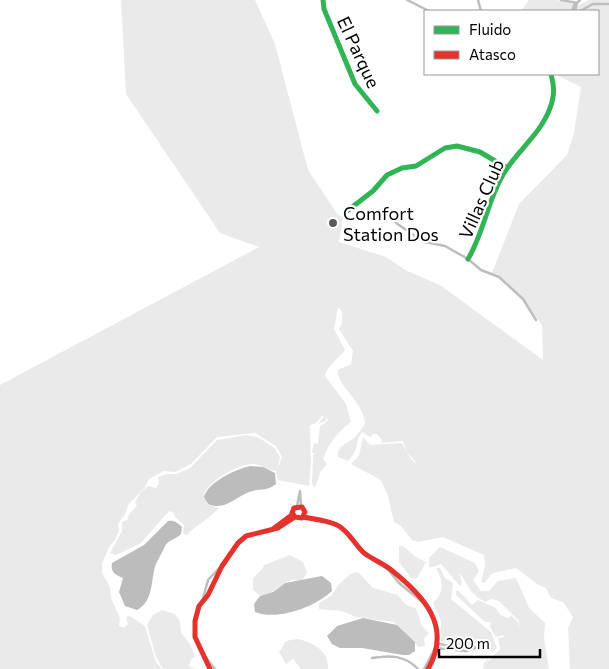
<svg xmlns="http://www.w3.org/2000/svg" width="609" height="669" font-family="Commissioner,sans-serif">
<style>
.green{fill:#eaeaea}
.water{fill:#bcbcbc}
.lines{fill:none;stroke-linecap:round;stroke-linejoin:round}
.street{stroke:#bebebe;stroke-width:2.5}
.fast{stroke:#30b455;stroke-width:5}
.jam{stroke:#e5322d;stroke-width:5}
.poi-dot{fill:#595959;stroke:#fff;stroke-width:2}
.labels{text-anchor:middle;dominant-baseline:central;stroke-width:4.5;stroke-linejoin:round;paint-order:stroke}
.street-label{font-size:18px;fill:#000;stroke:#fff}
.poi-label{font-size:18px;fill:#000;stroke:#fff;text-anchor:start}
</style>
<rect width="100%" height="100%" fill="#fff"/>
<path class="green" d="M 121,0 L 255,0 L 275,44 L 308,170 L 338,215 L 343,217 L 339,242 L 386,257 L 407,271 L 440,285 L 543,360 L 542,325 L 523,299 L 499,277 L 492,273 L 519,204 L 567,155 L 574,133 L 581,87 L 554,74 L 598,74 L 598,11 L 521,11 L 529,0 L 556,0 L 579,5 L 589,0 L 609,0 L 609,669 L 570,669 L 568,628 L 573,617 L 563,602 L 551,598 L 546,588 L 537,584 L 516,568 L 493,573 L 484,583 L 481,582 L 485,566 L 484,555 L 443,537 L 418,542 L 412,540 L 401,526 L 394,522 L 388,496 L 381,480 L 351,464 L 359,456 L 363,437 L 370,445 L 402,443 C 407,451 409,459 418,465 L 407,452 L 403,441 L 381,443 L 382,440 L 377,434 L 373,434 L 370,437 L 362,432 C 355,442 359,450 348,461 L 338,457 C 337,444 348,444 355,437 C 359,433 362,428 365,424 C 364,402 335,384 338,370 L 351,364 L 353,351 L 339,329 L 342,324 L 342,312 L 338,307 L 334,329 L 345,350 C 338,360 328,364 325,376 L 346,404 L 351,422 C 338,432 329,442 323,459 L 327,464 L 320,472 L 316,486 L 314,487 L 312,484 L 313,455 L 315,454 L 312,452 L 314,443 L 318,444 L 320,426 L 328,421 L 326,416 L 326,421 L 318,424 L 324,416 L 323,415 L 316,423 L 310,425 L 311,462 L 309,486 L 278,480 L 276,473 L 282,457 L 276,446 L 255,433 L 217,437 L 191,464 L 175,472 L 164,471 L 149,479 L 145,487 L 128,505 L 125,514 L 118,524 L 119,531 L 115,540 L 109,547 L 102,564 L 102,573 L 110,587 L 111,598 L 120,618 L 119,626 L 124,628 L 128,624 L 126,617 L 130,616 L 145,626 L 156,662 L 162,669 L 0,669 L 0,385 L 259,247 L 220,233 L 126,94 Z
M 246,435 L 258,437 L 276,449 L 276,451 L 280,457 L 277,471 C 269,471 262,465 254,464 C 239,463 209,481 204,494 L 207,504 L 219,508 C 211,518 196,525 187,535 L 183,534 L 184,525 L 175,517 L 174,513 L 169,511 L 141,543 L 116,555 L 110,553 L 122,531 L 122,522 L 127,520 L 130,513 L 137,506 L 135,503 L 140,493 L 148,486 L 156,488 L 159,484 L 158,477 L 167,474 L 177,474 L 190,468 L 217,440 Z
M 399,546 L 403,546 L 416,557 L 426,562 L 417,578 L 411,578 L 399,562 Z
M 440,547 L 475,563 L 479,571 L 473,580 L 481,591 L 489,591 L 498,581 L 516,578 L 529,608 L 545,623 L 544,638 L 549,669 L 483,669 L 484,662 L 491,659 L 500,649 L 498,638 L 504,637 L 503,635 L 496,637 L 490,627 L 491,622 L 485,622 L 456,595 L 456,591 L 459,591 L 472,605 L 478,600 L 496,608 L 500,615 L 509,618 L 511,615 L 518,622 L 519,630 L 519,621 L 499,601 L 491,599 L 485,602 C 467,591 470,587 459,572 L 462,583 L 460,586 L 441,564 L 429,568 L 429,558 Z
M 290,555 L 303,562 L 307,573 L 302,580 C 283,580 286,583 273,591 C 269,594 265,594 261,596 L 253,590 L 253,578 L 263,568 L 264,565 Z
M 436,568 L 440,568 L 445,578 L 453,583 L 451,599 L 491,632 L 497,648 L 492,652 L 486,644 L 481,642 L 463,646 L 441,642 L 441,621 L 433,603 C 445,592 443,581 436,568 Z
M 358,572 L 373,588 L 398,595 L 406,605 L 416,608 L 422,626 L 429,633 L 424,639 L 425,646 L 418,647 L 414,641 L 394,622 L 356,617 L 342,611 L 319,609 L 319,603 L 331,596 L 339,584 L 352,573 Z
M 162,610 L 175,614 L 180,621 L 181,633 L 190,644 L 195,657 L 191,659 L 189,667 L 197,669 L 163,669 L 156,657 L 147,625 L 153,615 Z
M 299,639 C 315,644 329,651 328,669 L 301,669 L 293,659 L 286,664 L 279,652 C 288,642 279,641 299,639 Z"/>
<path class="water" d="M 250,466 L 263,467 L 275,473 L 276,484 C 267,492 259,488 249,492 C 234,498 225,511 208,504 L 204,497 C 208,482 236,469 250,466 Z
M 168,521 C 174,520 178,523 182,527 L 181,534 C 176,539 168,540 165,546 C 162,554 155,563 154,571 C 151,585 152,602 137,610 L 125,606 L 119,592 L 123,578 C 116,575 110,573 112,563 L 144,545 Z
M 322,576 L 331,583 L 332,591 C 315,607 278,621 255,612 L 254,604 L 260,596 L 273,592 L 285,583 Z
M 363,618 L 397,625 L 415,642 L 415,651 L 409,655 L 403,655 L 362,648 L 340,648 L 332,644 L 327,636 L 337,626 Z"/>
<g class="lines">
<path class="street" d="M 407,0 L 429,11
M 478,0 L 481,11
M 561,0 L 572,2
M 573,2 L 577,3 L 580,0
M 572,11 L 575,3
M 575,11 L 577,3
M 580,11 L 593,4 L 609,4
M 389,218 L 415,236 L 425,242 L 445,246 L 468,259 L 481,270 L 499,277 L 523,299 L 536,320
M 297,506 L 300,491 L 301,506
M 386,567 L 399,583 L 426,605
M 202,602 L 208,580 L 221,566
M 204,655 L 215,669
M 372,658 C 389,655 405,655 418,669
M 424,669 L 435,648 L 466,651 L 479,647 L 457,648 L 436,643"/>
<path class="fast" d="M 323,0 L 324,9 L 355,84 L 377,111
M 347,211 L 373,191 L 387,175 L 402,168 L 416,166 L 445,148 L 457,146 L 480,152 L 507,168
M 468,259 C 485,231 488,195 508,167 C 521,148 542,131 550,108 C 555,95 554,86 551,74"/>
<path class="jam" d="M 303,517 C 313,519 327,520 337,525 C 348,530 355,545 364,553 C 372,559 382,563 390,569 C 423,595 453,626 428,669
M 273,529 L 293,514
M 210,669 L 195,637 L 195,621 L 199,606 L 208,595 L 222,566 L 238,543 L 246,536 L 278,528 L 295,517 L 302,518 L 305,512 L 302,507 L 294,508 L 292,513 L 295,517"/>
</g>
<circle class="poi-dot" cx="333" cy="223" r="5"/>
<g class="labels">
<g class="street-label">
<text transform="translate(359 52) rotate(65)">El Parque</text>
<text transform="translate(481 199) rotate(-66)">Villas Club</text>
</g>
<g class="poi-label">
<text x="343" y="213">Comfort<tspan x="343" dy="21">Station Dos</tspan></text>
</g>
</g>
<rect x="424" y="10" width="175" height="65" fill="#ffffff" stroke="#999999"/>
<rect x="434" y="26" width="25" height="8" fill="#30b455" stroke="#999999"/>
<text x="469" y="35" font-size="15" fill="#000000">Fluido</text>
<rect x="434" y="51" width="25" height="8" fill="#e5322d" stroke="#999999"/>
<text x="469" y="60" font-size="15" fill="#000000">Atasco</text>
<path d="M439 649v8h101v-8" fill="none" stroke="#000000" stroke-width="2.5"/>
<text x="446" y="649" font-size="15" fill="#000000" stroke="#ffffff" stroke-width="4" paint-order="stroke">200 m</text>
</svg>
